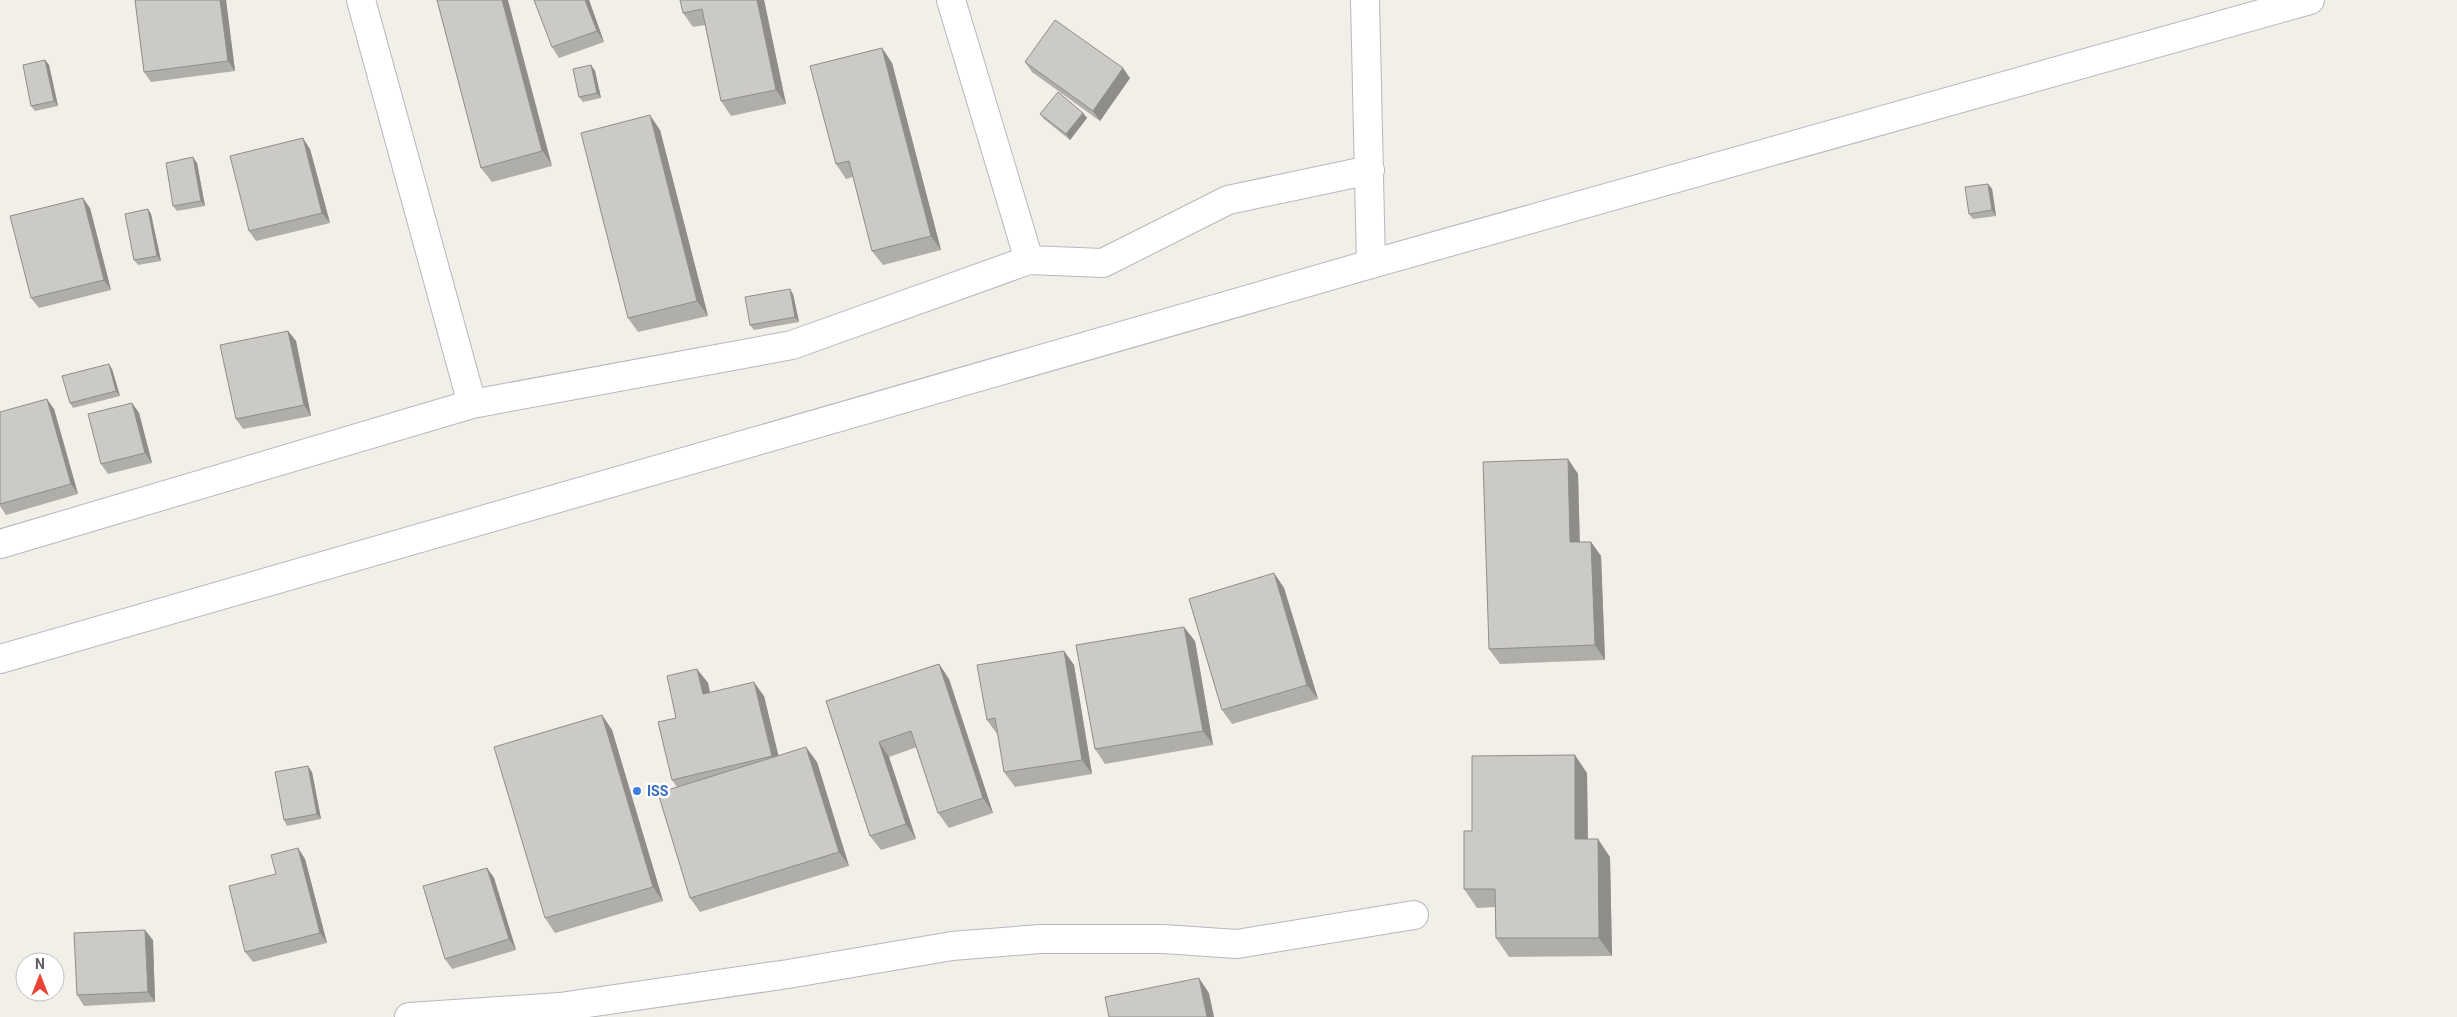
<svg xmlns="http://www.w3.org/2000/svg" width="2457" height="1017" font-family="Roboto,sans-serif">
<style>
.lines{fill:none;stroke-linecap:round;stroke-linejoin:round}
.minor-casing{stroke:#b5b8bc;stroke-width:30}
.tertiary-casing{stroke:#b5b8bc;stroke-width:30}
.minor{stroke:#fff;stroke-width:28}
.tertiary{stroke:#fff;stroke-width:28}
.wall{fill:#afaea9}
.shaded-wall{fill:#8f8d8a}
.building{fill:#cccac5;stroke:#8f8d8a}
.shop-dot{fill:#3f7fe0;stroke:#fff;stroke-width:2}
.labels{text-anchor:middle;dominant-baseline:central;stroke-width:5;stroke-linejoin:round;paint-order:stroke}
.shop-label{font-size:14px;font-weight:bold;fill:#366cbe;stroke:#fff;text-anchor:start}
</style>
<rect width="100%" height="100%" fill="#f1efe8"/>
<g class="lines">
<defs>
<path id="minor" d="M 361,0 L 472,404
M 951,0 L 1029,260
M 1365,0 L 1371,264
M 0,544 L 472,404 L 792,345 L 1029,260 L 1103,263 L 1228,200 L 1370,170
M 409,1017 L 560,1007 L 788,974 L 952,946 L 1040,939 L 1163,939 L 1237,944 L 1414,915"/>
<path id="tertiary" d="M 0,659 L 1371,264 L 2310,0"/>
</defs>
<use href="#minor" class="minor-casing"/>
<use href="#tertiary" class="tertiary-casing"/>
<use href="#minor" class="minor"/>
<use href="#tertiary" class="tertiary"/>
</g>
<path class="wall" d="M 135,0 L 226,0 L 235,71 L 151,82 L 144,72 Z
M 437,0 L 552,166 L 492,182 L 481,168 Z
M 589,0 L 604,42 L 559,58 L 552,47 Z
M 680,0 L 764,0 L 786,104 L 731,116 L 721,101 L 705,25 L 693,27 L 683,13 Z
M 882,48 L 892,63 L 941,250 L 883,265 L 872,251 L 853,177 L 846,179 L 836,164 Z
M 45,60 L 49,65 L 58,106 L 35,111 L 31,106 Z
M 1025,62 L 1130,78 L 1100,121 L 1032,72 Z
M 591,65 L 595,71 L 601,98 L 583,102 L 579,97 Z
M 1083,113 L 1087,118 L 1070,140 L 1044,119 L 1040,114 Z
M 660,130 L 708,316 L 638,332 L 628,318 Z
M 310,149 L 330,223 L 256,241 L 249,231 Z
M 197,163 L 205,206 L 177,211 L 173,206 Z
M 1988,184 L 1992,189 L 1996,216 L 1973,219 L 1969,214 Z
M 90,208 L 111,290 L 39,308 L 31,298 Z
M 148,209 L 151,214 L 161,261 L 138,265 L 134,260 Z
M 793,294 L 799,322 L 754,330 L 750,325 Z
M 288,331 L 296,341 L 311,416 L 243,429 L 236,419 Z
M 112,369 L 120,396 L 73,408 L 70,403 Z
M 132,403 L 139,413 L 152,463 L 108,474 L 101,464 Z
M 54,409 L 78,494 L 6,515 L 0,506 L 0,412 Z
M 1568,459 L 1578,474 L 1580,542 L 1591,542 L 1601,556 L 1605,660 L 1500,664 L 1489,649 Z
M 1274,573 L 1284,588 L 1318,699 L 1232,724 L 1222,710 Z
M 1195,641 L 1213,745 L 1105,764 L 1095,749 Z
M 1064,651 L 1074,665 L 1092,774 L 1015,787 L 1004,772 L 998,734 L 997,734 L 987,720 Z
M 939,664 L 949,679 L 993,813 L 949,828 L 938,813 L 917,747 L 889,757 L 916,839 L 881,850 L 870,836 L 826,701 Z
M 697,669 L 708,683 L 710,692 L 764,696 L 778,756 L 817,762 L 849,866 L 700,912 L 690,898 L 677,787 L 672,780 L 676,718 Z
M 602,715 L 612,730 L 663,901 L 555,933 L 545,918 Z
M 312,772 L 321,819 L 287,826 L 284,820 Z
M 1587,773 L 1588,839 L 1610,857 L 1612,956 L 1509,957 L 1496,938 L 1495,907 L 1477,908 L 1464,889 L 1472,831 Z
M 298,848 L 305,859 L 327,943 L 253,962 L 245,952 L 276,874 Z
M 487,868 L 494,878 L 516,950 L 452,969 L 445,959 Z
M 153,940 L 155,1002 L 84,1006 L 77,995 Z"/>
<path class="shaded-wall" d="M 220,0 L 226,0 L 235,71 L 228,61 Z
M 502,0 L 508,0 L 552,166 L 542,151 Z
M 585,0 L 589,0 L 604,42 L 597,31 Z
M 757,0 L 764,0 L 786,104 L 776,90 Z
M 882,48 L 892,63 L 941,250 L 931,236 Z
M 45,60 L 49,65 L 58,106 L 54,101 Z
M 591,65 L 595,71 L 601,98 L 597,93 Z
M 1123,68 L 1130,78 L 1100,121 L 1093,111 Z
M 1083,113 L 1087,118 L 1070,140 L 1066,134 Z
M 650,115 L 660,130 L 708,316 L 697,301 Z
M 303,138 L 310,149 L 330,223 L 322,213 Z
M 193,157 L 197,163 L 205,206 L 201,201 Z
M 1988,184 L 1992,189 L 1996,216 L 1992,210 Z
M 83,198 L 90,208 L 111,290 L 104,280 Z
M 148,209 L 151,214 L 161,261 L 157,256 Z
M 790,289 L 793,294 L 799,322 L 795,317 Z
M 288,331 L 296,341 L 311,416 L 304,405 Z
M 109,364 L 112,369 L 120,396 L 116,391 Z
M 47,399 L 54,409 L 78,494 L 71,484 Z
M 132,403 L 139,413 L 152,463 L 145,453 Z
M 1568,459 L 1578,474 L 1580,557 L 1570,542 Z
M 1591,542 L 1601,556 L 1605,660 L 1595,645 Z
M 1274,573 L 1284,588 L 1318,699 L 1307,685 Z
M 1184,627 L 1195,641 L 1213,745 L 1203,731 Z
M 1064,651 L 1074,665 L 1092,774 L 1082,760 Z
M 939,664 L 949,679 L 993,813 L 983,798 Z
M 697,669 L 708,683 L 713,708 L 703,694 Z
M 754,682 L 764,696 L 782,770 L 772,756 Z
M 602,715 L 612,730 L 663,901 L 653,887 Z
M 879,742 L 889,757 L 916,839 L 906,824 Z
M 806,747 L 817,762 L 849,866 L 839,852 Z
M 1575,755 L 1587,773 L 1588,857 L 1575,839 Z
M 308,766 L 312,772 L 321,819 L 317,814 Z
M 1598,839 L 1610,857 L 1612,956 L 1599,938 Z
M 298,848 L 305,859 L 327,943 L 320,933 Z
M 487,868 L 494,878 L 516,950 L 509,939 Z
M 145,930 L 153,940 L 155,1002 L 148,992 Z
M 1199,978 L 1209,993 L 1214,1017 L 1207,1017 Z"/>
<path class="building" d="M 135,0 L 220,0 L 228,61 L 144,72 Z
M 437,0 L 502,0 L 542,151 L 481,168 Z
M 534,0 L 585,0 L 597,31 L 552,47 Z
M 680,0 L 757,0 L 776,90 L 721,101 L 702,9 L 683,13 Z
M 1055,20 L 1123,68 L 1093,111 L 1025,62 Z
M 882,48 L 931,236 L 872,251 L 849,161 L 836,164 L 810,66 Z
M 45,60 L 54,101 L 31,106 L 23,65 Z
M 591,65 L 597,93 L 579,97 L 573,69 Z
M 1058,92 L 1083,113 L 1066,134 L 1040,114 Z
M 650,115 L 697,301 L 628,318 L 581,133 Z
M 303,138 L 322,213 L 249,231 L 230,156 Z
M 193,157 L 201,201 L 173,206 L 166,163 Z
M 1988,184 L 1992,210 L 1969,214 L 1965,187 Z
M 83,198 L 104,280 L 31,298 L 10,216 Z
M 148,209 L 157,256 L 134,260 L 125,214 Z
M 790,289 L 795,317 L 750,325 L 745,297 Z
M 288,331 L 304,405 L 236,419 L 220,345 Z
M 109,364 L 116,391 L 70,403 L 62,376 Z
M 47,399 L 71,484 L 0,504 L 0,412 Z
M 132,403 L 145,453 L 101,464 L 88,414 Z
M 1568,459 L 1570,542 L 1591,542 L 1595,645 L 1489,649 L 1483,462 Z
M 1274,573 L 1307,685 L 1222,710 L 1189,599 Z
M 1184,627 L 1203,731 L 1095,749 L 1076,645 Z
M 1064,651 L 1082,760 L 1004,772 L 995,718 L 987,720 L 977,665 Z
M 939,664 L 983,798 L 938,813 L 911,731 L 879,742 L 906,824 L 870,836 L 826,701 Z
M 697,669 L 703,694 L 754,682 L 772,756 L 672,780 L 658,722 L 676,718 L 667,676 Z
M 602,715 L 653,887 L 545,918 L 494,747 Z
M 806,747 L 839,852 L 690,898 L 658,793 Z
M 1575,755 L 1575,839 L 1598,839 L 1599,938 L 1496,938 L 1495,889 L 1464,889 L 1464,831 L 1472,831 L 1472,756 Z
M 308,766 L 317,814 L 284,820 L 275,772 Z
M 298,848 L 320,933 L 245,952 L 229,886 L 276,874 L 271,855 Z
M 487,868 L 509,939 L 445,959 L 423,886 Z
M 145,930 L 148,992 L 77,995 L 74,933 Z
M 1199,978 L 1207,1017 L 1109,1017 L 1105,997 Z"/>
<circle class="shop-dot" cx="637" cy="791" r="5"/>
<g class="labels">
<g class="shop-label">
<text x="647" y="791">ISS</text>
</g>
</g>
<g transform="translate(40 977)"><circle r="24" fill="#ffffff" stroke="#bfc1c3"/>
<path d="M0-4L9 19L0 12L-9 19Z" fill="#ea4335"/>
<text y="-8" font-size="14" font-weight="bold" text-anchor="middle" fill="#5f6368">N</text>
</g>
</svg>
